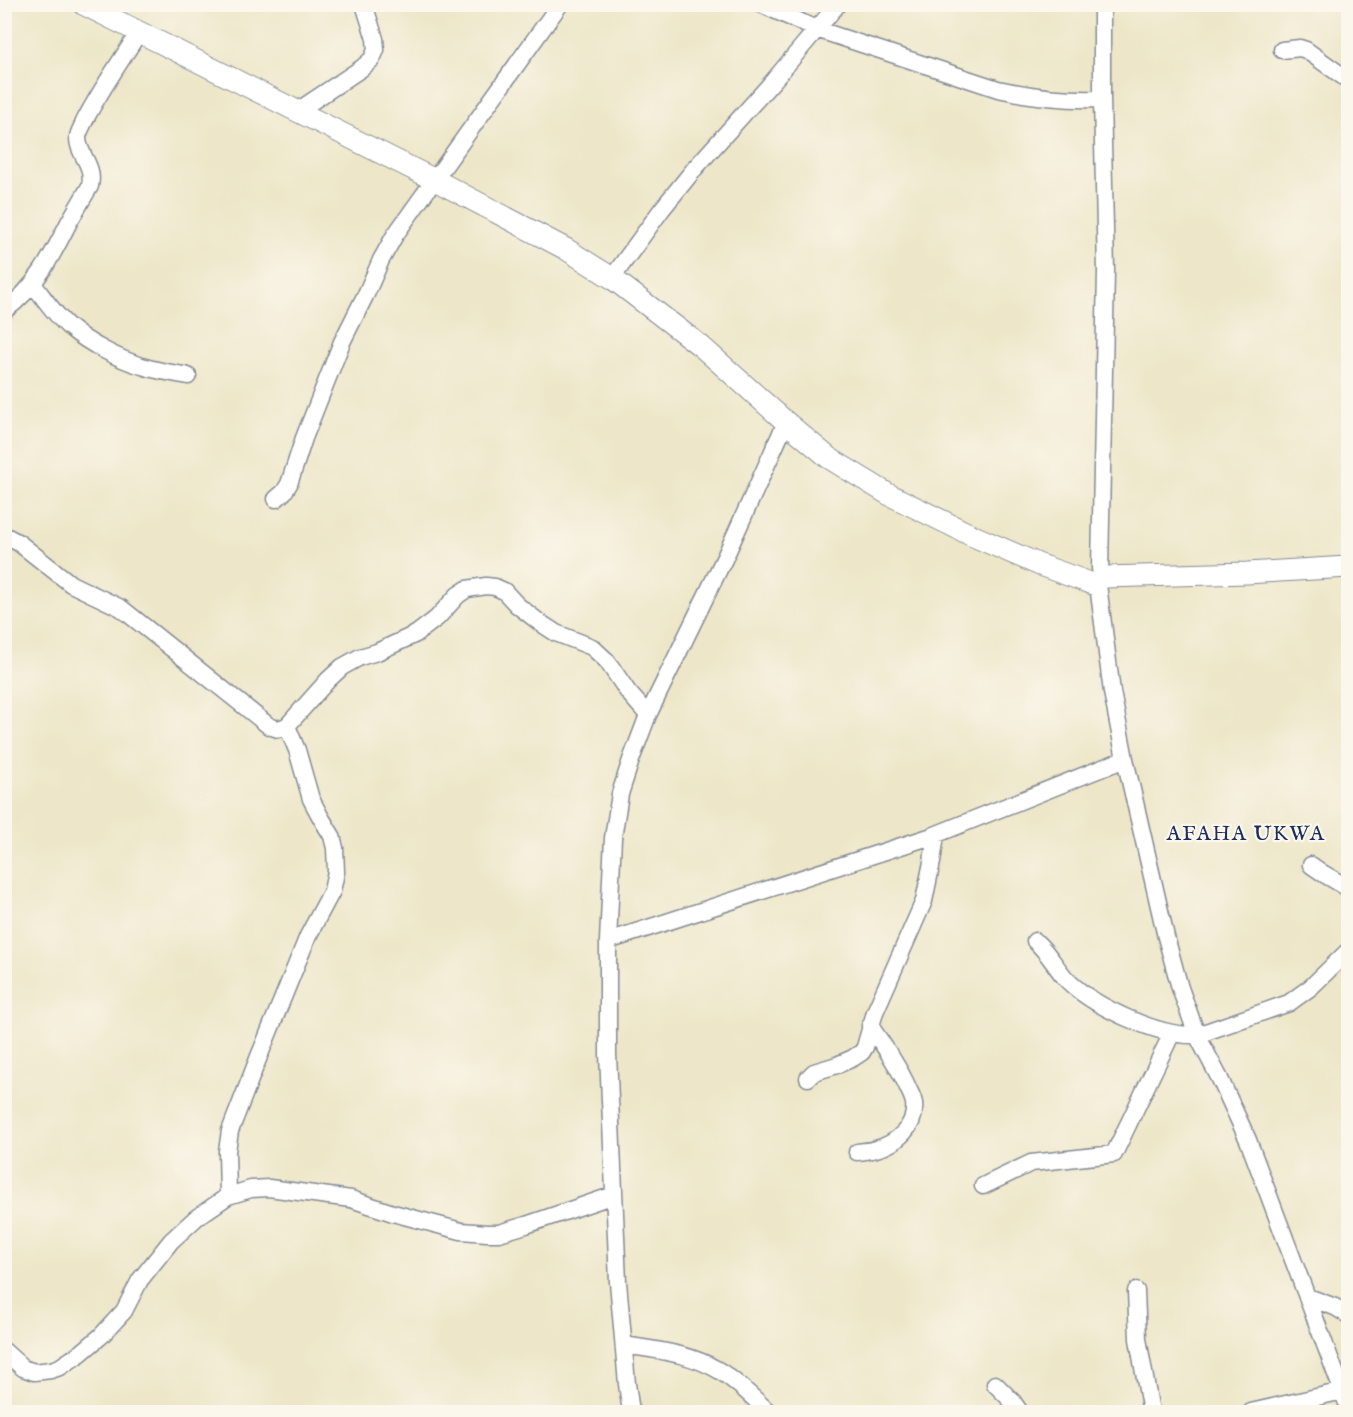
<svg xmlns="http://www.w3.org/2000/svg" width="1353" height="1417" font-family="'IM FELL English',serif">
<style>
.lines{fill:none;stroke-linecap:round;stroke-linejoin:round}
.minor-casing{stroke:#848a93;stroke-width:19}
.tertiary-casing{stroke:#848a93;stroke-width:23}
.minor{stroke:#fff;stroke-width:16}
.tertiary{stroke:#fff;stroke-width:21}
.labels{text-anchor:middle;dominant-baseline:central;stroke-width:4.5;stroke-linejoin:round;paint-order:stroke}
.quarter-label{font-size:21px;letter-spacing:1.5px;fill:#1b2f5e;stroke:#fbf7ec}
</style>
<rect width="100%" height="100%" fill="#fbf7ec"/>
<filter id="ink" filterUnits="userSpaceOnUse"><feTurbulence type="fractalNoise" baseFrequency=".0167" numOctaves="2"/><feDisplacementMap in="SourceGraphic" scale="12" xChannelSelector="R" yChannelSelector="G"/><feConvolveMatrix kernelMatrix="1 2 1 2 8 2 1 2 1" color-interpolation-filters="sRGB"/></filter>
<filter id="wash" filterUnits="userSpaceOnUse"><feTurbulence type="fractalNoise" baseFrequency=".008" numOctaves="4" result="noise"/><feDisplacementMap in="SourceGraphic" scale="24" xChannelSelector="R" yChannelSelector="G"/><feGaussianBlur stdDeviation="1.35" result="paint"/><feColorMatrix in="noise" values="0 0 0 0 0 0 0 0 0 0 0 0 0 0 0 0 0 1.4 0 .05"/><feComposite in="paint" operator="in"/></filter>
<g filter="url(#wash)">
<rect width="100%" height="100%" fill="#ede6c8"/>
</g>
<g filter="url(#ink)">
<g class="lines">
<defs>
<path id="minor" d="M 761,4 L 816,29 L 998,89 C 1035,97 1064,100 1102,99
M 1282,50 L 1300,48 L 1306,50 L 1348,80
M 296,112 L 362,68 L 372,59 L 376,50 L 375,39 L 364,4
M 612,278 L 662,209 L 696,167 L 774,80 L 838,4
M 33,284 C 44,298 55,315 69,327 C 88,343 118,359 142,366 C 157,371 173,373 188,376
M 4,311 C 36,288 52,256 69,222 C 76,210 83,198 90,186 C 95,164 77,154 78,137 C 79,131 83,125 85,120 C 101,89 121,61 139,32
M 276,499 L 284,492 L 289,484 L 304,438 L 342,342 L 367,292 L 381,260 L 395,235 L 560,4
M 4,535 L 19,543 L 71,584 L 121,608 L 269,726 L 278,729 L 287,726 L 328,680 L 342,667 L 360,657 L 377,652 L 416,634 L 437,618 L 458,595 L 467,589 L 486,586 L 495,587 L 504,591 L 517,605 L 539,622 L 556,633 L 592,647 L 607,661 L 628,692 L 648,715
M 1100,569 L 1106,271 L 1102,99 L 1102,4
M 1098,585 L 1112,692 L 1125,759 L 1166,937 L 1180,988 L 1197,1035 L 1220,1079 L 1248,1140 L 1348,1406
M 1311,865 L 1324,874 L 1348,888
M 608,941 L 932,836 L 1125,759
M 1035,941 C 1049,953 1055,967 1067,980 C 1094,1007 1159,1037 1197,1035 L 1289,1003 L 1311,987 L 1348,951
M 808,1078 L 814,1072 L 837,1065 L 853,1058 L 862,1052 L 865,1047 L 875,1012 L 924,901 L 932,862 L 936,835
M 857,1152 C 863,1151 870,1151 876,1149 C 896,1144 917,1126 914,1103 C 913,1098 911,1094 909,1090 C 899,1067 884,1046 870,1026
M 983,1186 L 1031,1163 L 1114,1154 L 1172,1033
M 228,1196 L 227,1151 L 230,1131 L 258,1059 L 308,936 L 332,891 L 336,872 L 335,848 L 332,836 L 320,816 L 311,799 L 297,750 L 287,726
M 1136,1291 L 1138,1339 L 1151,1412
M 1308,1297 L 1335,1307 L 1348,1315
M 624,1345 C 655,1350 690,1353 718,1370 C 737,1381 753,1398 769,1412
M 4,1351 L 23,1368 L 34,1372 L 51,1370 L 60,1367 L 81,1353 L 101,1336 L 124,1311 L 140,1280 L 171,1241 L 196,1218 L 228,1196 L 251,1189 L 269,1188 L 351,1199 L 393,1213 L 461,1231 L 487,1233 L 499,1233 L 526,1225 L 614,1195
M 995,1384 L 1013,1402 L 1020,1412
M 631,1412 L 627,1384 L 618,1282 L 608,1054 L 608,941 L 613,838 L 620,794 L 631,760 L 648,715 L 726,555 L 786,422
M 1251,1412 L 1343,1391"/>
<path id="tertiary" d="M 83,4 L 435,180 L 566,249 L 612,278 L 702,347 L 786,422 L 829,458 L 888,494 L 971,535 L 1040,565 L 1093,584
M 1105,577 L 1247,573 L 1348,567"/>
</defs>
<use href="#minor" class="minor-casing"/>
<use href="#tertiary" class="tertiary-casing"/>
<use href="#minor" class="minor"/>
<use href="#tertiary" class="tertiary"/>
</g>
</g>
<g class="labels">
<g class="quarter-label">
<text x="1246" y="834">AFAHA UKWA</text>
</g>
</g>
<rect width="1353" height="1417" fill="none" stroke="#fbf7ec" stroke-width="24"/>
</svg>
